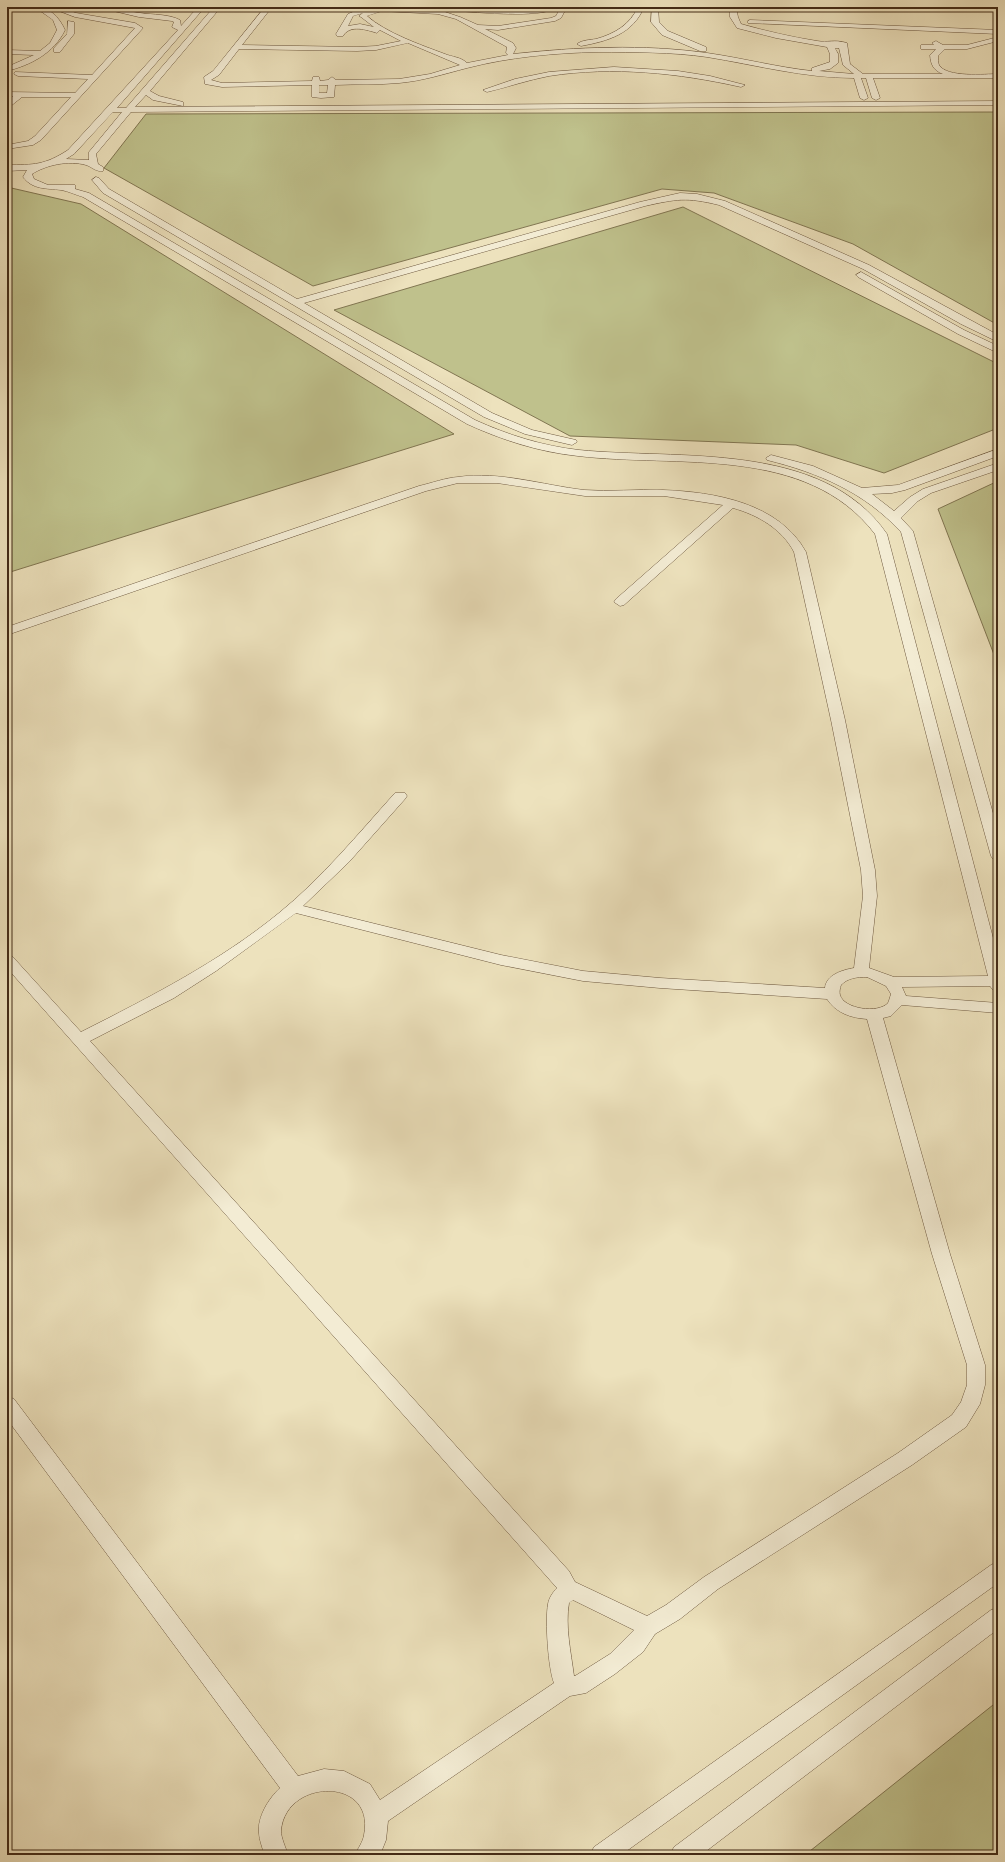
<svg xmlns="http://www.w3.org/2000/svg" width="1005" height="1862" font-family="'IM FELL Double Pica',serif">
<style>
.green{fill:#bfc18c;stroke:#817652}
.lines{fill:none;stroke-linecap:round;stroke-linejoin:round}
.minor-casing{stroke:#6e5940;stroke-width:1}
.minor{fill:#f3ecd4;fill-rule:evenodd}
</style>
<rect width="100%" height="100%" fill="#ede2bd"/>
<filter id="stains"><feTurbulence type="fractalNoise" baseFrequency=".005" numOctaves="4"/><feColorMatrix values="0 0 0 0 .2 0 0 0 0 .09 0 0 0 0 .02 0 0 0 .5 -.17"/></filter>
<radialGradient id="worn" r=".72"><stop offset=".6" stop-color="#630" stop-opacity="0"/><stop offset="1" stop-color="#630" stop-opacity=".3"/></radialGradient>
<path class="green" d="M 998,112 L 998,325 L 853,244 L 714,193 L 662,189 L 313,286 L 104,168 L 146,114 Z
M 7,187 L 81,204 L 454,434 L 7,573 Z
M 683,207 L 998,364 L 998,428 L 884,473 L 796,445 L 570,436 L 334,310 Z
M 998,481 L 998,665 L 938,509 Z
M 998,1701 L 998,1855 L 805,1855 Z"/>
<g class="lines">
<defs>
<path id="minor" d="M 35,7 C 50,7 59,17 65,30 C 54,53 31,65 7,71 L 7,67 L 34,55 L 7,54 L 7,50 L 40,51 L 50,43 L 57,30 L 53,20 Z
M 49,7 L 59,7 L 76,13 L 135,23 L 143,28 L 41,140 L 33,145 L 7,149 L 7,145 L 28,141 L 35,136 L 71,97 L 22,97 L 7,109 L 7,103 L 13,96 L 7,96 L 7,92 L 75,93 L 88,79 L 18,76 L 14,74 L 15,72 L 92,75 L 135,28 L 75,17 Z
M 97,7 C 112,7 125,11 140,13 C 153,15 169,14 180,20 L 181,26 L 198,7 L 205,7 L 117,108 L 126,108 L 214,7 L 221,7 L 150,91 L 159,96 L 183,102 L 183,106 L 153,100 L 146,95 L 135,107 L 998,101 L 998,105 L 131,112 L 96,154 L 98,164 L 103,167 L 103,171 C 96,172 92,167 86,165 C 69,160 46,165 32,174 L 34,179 L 48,185 L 75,185 L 75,189 L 89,193 L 475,420 C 508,435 543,446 579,450 C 678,460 822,440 887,534 L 998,957 L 998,991 L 993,990 L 990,986 L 902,987 L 906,996 L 998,1003 L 998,1013 L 902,1005 L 891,1016 L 883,1018 L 950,1254 L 985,1365 L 985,1385 L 980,1404 L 966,1427 L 912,1465 L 718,1589 L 680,1619 L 655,1634 L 643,1652 L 615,1674 L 586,1693 L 570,1696 L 388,1821 L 386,1840 L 380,1855 L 355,1855 C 358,1848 363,1842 364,1835 C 376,1776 285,1778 281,1831 C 281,1838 286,1848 288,1855 L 264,1855 C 263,1848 259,1840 259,1833 C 257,1817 269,1798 280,1788 L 7,1419 L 7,1396 L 14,1399 L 298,1776 L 324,1769 L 344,1771 L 370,1784 L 380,1800 L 554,1683 C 548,1668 545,1620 548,1604 C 549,1598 553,1592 557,1588 L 7,968 L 7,954 L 12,956 L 81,1032 C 150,997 219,962 279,913 C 322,878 358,834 395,793 L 405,793 L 407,796 L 405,799 L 349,862 L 303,906 L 501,955 L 583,971 L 660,978 L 825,988 C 826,975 842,970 854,968 L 863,896 L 861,870 L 831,720 L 794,552 C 782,529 758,515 733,508 L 624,605 L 620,606 L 614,602 L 616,599 L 723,505 L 664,496 L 585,496 L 497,483 L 458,483 L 426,491 L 7,635 L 7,627 L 419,486 C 432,483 445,478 458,477 C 500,471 542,485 584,490 C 610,492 637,489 663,490 C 715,492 779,503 806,552 L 845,720 L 875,870 L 877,896 L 869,968 L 894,977 L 988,976 L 875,534 C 806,444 677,468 578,456 C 539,452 502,440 467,424 L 83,197 C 76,195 68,191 61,190 C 46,188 33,190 23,177 L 27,170 L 7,171 L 7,165 C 34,165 45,165 68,150 L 178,30 L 172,27 L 174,22 L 172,21 L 139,17 ZM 113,112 L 122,112 L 89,152 L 89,160 L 66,159 L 74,154 ZM 296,913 L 501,965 L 583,981 L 660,988 L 827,999 C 836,1013 851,1018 867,1019 L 932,1254 L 967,1365 L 967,1385 L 961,1402 L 952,1415 L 898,1453 L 704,1577 L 666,1605 L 647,1616 L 575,1582 L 569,1571 L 90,1041 L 174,998 L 216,971 ZM 867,977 L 886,986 L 891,994 C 890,997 889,1001 888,1003 C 878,1014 844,1009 840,995 C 839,992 840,988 841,985 C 848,978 856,977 867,977 ZM 573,1600 L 634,1630 L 610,1654 L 575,1676 L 574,1676 C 571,1652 565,1627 569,1603 Z
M 265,7 L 272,7 L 242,45 L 357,47 L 376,46 L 401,41 L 380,30 L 377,33 C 367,30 350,24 343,36 L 337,36 L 336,34 L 348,14 L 365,7 L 439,10 L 460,17 L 478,25 L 498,26 L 551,18 L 556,16 L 561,7 L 567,7 L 561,18 L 555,21 L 498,30 L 485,29 L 513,43 L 516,48 L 513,54 C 577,47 643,44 707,53 C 742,58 776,67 812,71 L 812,68 L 830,62 L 830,54 L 827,47 L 776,38 L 737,28 L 730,17 L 730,7 L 736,7 L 738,17 L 741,24 C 766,31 791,37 817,41 C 828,43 834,39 847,43 L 850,64 L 863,74 L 943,74 C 933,70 931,65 930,55 L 936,49 L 921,49 L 921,45 L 934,45 L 932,43 L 936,41 L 943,45 L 967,45 L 998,37 L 998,41 L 967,49 L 945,49 L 938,56 C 938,58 938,63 939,65 C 947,78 985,74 998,74 L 998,78 L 873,78 L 880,98 L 876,100 L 872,98 L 866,78 L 861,78 L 868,98 L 864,100 L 860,98 L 854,78 C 804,78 756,65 707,57 C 672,52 634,52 598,52 C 554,53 510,57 467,68 C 444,74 422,81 399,83 C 378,85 356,84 335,85 L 334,97 L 321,98 L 312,97 L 312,85 L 222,87 L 205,84 L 204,77 L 213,71 ZM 382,11 L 438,14 L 456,19 L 507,47 L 506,53 L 508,55 L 467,63 C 461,57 452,57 445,54 C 421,45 386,33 367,16 ZM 363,13 L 359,16 L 361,17 L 374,27 L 360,24 L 348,26 L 353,16 ZM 408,43 L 460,65 L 430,74 L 399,79 L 336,80 L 332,77 L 328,80 L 320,81 L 319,77 L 313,77 L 312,81 L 222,83 L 211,80 L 219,75 L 239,49 L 357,51 L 376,50 ZM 835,48 L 839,48 L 843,65 L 854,74 L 819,71 L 830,69 L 838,63 L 838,54 ZM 319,85 L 328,85 L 327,93 L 319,93 Z
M 441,7 L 531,10 L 557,7 C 542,20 467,11 444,10 L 442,9 Z
M 638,7 L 644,7 C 633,34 608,41 581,46 L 577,44 C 582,40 590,40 596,39 C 614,34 630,25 638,7 Z
M 652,7 L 658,7 L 659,22 L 668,31 L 706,47 L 706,51 L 700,51 L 662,35 L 651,22 Z
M 957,7 L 998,7 L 998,11 L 960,9 Z
M 750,20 L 998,30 L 998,34 L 748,23 L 748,21 Z
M 68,21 L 74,22 L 74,34 L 60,52 L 54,52 L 54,48 L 67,34 Z
M 614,67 L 678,71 L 710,76 L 745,85 L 741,87 C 678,73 614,66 549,76 C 528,80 508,87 487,92 L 483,90 L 515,79 L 549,72 Z
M 96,177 L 99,178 L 109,189 L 297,299 L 640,202 L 680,193 L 697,194 L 725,201 L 869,265 L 998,335 L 998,342 L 961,324 L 863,269 L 719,205 C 686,197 677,199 645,206 L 304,303 L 492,413 L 532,430 L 576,440 L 577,442 L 572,445 L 525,434 L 484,417 L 103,193 L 92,180 Z
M 861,272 L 964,330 L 998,346 L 998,353 L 958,334 L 858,277 L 856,275 Z
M 998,449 L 998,456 L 905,490 L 892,493 L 872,494 L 894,511 L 910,497 L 923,489 L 998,463 L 998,470 L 931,493 L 918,501 L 901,518 L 913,531 L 998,831 L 998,860 L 993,859 L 991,856 L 901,532 C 864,492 819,473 767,460 L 766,458 L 771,455 L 813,466 L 862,488 L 898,485 Z
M 998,1562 L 998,1583 L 621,1855 L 590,1855 L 594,1847 L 991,1565 Z
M 998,1608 L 998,1629 L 701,1855 L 670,1855 L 674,1847 L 991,1610 Z"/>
</defs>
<use href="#minor" class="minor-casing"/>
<use href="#minor" class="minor"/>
</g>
<rect width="1005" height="1862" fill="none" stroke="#ede2bd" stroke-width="24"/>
<rect x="8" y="8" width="989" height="1846" fill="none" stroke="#432b17" stroke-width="2"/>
<rect x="12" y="12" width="981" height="1838" fill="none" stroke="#432b17"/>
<rect width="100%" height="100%" filter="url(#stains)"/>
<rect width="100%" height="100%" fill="url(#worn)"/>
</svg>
